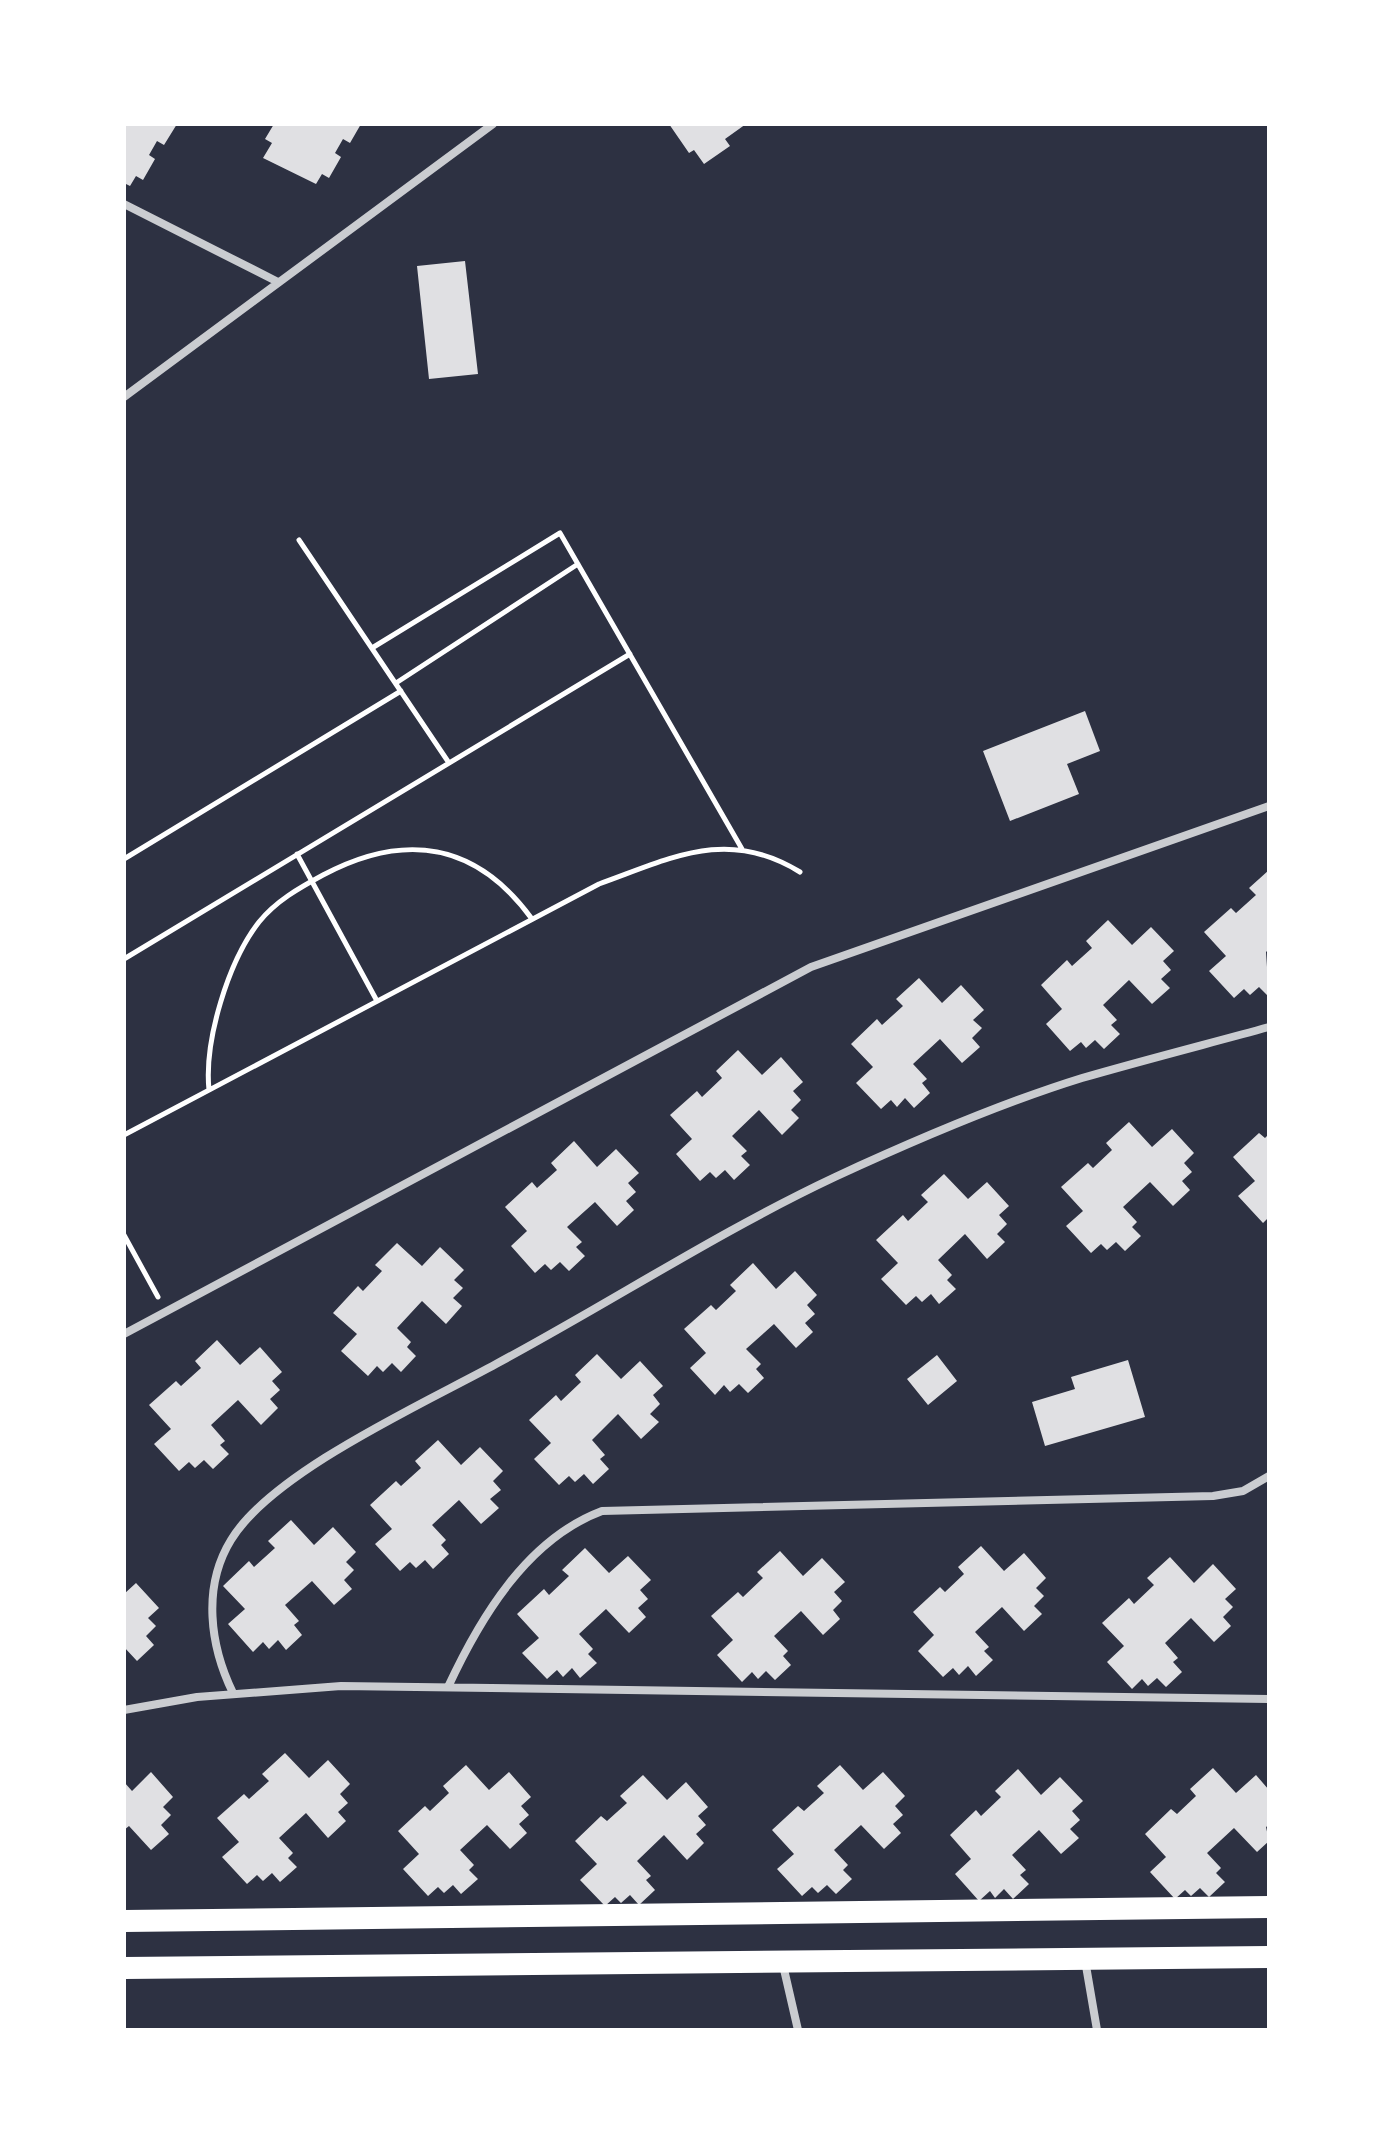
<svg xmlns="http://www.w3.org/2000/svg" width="1393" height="2154" font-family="Karla,sans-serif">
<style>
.building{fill:#e0e0e3}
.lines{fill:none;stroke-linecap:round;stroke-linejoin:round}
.path{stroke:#fff;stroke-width:5}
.minor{stroke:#caccd0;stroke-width:8}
.trunk{stroke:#fff;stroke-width:22}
</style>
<rect width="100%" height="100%" fill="#2d3142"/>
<path class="building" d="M 124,124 L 177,124 L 164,145 L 157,141 L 149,155 L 155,159 L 143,180 L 136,176 L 130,186 L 124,183 Z
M 274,124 L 361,124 L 350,143 L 343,139 L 335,153 L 341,157 L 329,178 L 322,174 L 316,184 L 263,158 L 272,143 L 265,139 Z
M 669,124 L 746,124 L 725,139 L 730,146 L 704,164 L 694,150 L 689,153 Z
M 465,261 L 478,374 L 429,379 L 417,266 Z
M 1085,711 L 1100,751 L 1067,764 L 1079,794 L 1010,821 L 983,751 Z
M 1269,870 L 1269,949 L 1266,952 L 1269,997 L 1259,987 L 1250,995 L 1244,989 L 1234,998 L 1209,971 L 1226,956 L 1204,932 L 1231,908 L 1236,913 L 1256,895 L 1249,888 Z
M 1108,920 L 1132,945 L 1151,927 L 1174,951 L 1163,961 L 1171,970 L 1161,979 L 1170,988 L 1152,1004 L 1129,980 L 1103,1005 L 1117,1020 L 1111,1025 L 1120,1034 L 1104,1049 L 1095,1040 L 1086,1048 L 1081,1042 L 1070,1051 L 1046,1024 L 1062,1009 L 1041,985 L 1067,960 L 1072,966 L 1092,948 L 1086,941 Z
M 919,978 L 942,1003 L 961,985 L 984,1010 L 973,1020 L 982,1028 L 972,1038 L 980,1047 L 962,1063 L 940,1039 L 913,1064 L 927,1079 L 922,1083 L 930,1093 L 914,1108 L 905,1098 L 897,1107 L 891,1100 L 881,1109 L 856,1083 L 873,1067 L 851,1044 L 877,1019 L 882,1025 L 903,1006 L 896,999 Z
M 738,1050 L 762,1075 L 781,1057 L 803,1082 L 793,1091 L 801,1100 L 791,1110 L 799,1118 L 782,1135 L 759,1110 L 732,1136 L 747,1151 L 741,1156 L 750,1165 L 734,1180 L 725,1170 L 716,1178 L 710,1172 L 700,1181 L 676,1154 L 692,1139 L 670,1115 L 697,1091 L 702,1097 L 722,1078 L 716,1071 Z
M 1129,1122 L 1152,1147 L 1172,1129 L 1194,1153 L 1184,1163 L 1192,1172 L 1182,1181 L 1190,1190 L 1173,1206 L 1150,1182 L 1123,1207 L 1137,1222 L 1132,1227 L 1141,1236 L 1125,1251 L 1116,1242 L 1107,1250 L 1101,1244 L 1091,1253 L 1066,1226 L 1083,1211 L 1061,1187 L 1088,1163 L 1093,1168 L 1112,1150 L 1106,1143 Z
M 1259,1133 L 1265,1138 L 1269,1134 L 1269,1217 L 1263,1223 L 1238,1196 L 1255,1181 L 1233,1157 Z
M 574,1141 L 597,1167 L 616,1149 L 639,1173 L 628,1183 L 636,1192 L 626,1201 L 634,1210 L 617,1226 L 595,1202 L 567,1227 L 582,1242 L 576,1247 L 585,1256 L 569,1271 L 560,1262 L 551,1270 L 545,1264 L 535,1273 L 511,1246 L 527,1231 L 505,1207 L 532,1182 L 537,1188 L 557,1170 L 551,1163 Z
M 944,1174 L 968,1199 L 987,1182 L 1009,1206 L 999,1215 L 1007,1224 L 997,1234 L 1005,1242 L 987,1259 L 965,1234 L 938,1260 L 952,1275 L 947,1280 L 956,1289 L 939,1304 L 931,1294 L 922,1302 L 916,1296 L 906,1305 L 881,1279 L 898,1263 L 876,1240 L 903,1215 L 908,1221 L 928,1202 L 921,1195 Z
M 397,1243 L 422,1266 L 440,1247 L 464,1270 L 454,1280 L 463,1288 L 453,1298 L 462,1306 L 446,1324 L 422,1301 L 397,1328 L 411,1342 L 407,1347 L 416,1356 L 401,1372 L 392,1363 L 383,1372 L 377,1366 L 368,1376 L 341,1351 L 357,1334 L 333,1313 L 358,1286 L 363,1291 L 382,1271 L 375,1265 Z
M 753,1263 L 776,1289 L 795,1271 L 817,1295 L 807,1305 L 815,1314 L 805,1323 L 813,1332 L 796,1348 L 774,1324 L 746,1349 L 761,1364 L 756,1369 L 764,1378 L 748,1393 L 739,1384 L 730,1392 L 724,1385 L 715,1395 L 690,1368 L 706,1353 L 684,1329 L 711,1305 L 716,1310 L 736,1291 L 730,1285 Z
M 217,1340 L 240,1365 L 260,1347 L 282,1372 L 272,1381 L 280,1390 L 270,1399 L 278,1408 L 261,1425 L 238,1400 L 211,1425 L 225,1441 L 220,1445 L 229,1454 L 213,1469 L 204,1460 L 195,1468 L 189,1462 L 179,1471 L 154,1444 L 171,1429 L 149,1405 L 176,1381 L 181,1386 L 201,1368 L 195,1361 Z
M 597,1354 L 621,1379 L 640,1361 L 663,1386 L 653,1395 L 660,1404 L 650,1414 L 659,1422 L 641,1439 L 618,1414 L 592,1440 L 605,1455 L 600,1459 L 609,1469 L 593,1484 L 584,1474 L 575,1482 L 569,1476 L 559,1485 L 534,1459 L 551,1443 L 529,1420 L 556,1395 L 561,1401 L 581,1382 L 575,1375 Z
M 937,1355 L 957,1381 L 928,1405 L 907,1379 Z
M 1128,1360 L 1145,1417 L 1045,1446 L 1032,1402 L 1075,1389 L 1071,1377 Z
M 438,1440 L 461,1465 L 480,1447 L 503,1471 L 493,1481 L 501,1490 L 490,1499 L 499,1508 L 481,1524 L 459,1500 L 432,1525 L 446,1540 L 441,1545 L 449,1554 L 433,1569 L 425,1560 L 416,1568 L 410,1562 L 400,1571 L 375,1544 L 392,1529 L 370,1505 L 396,1481 L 401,1486 L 421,1468 L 415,1461 Z
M 291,1520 L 314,1545 L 333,1527 L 356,1552 L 346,1562 L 354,1570 L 344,1580 L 352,1589 L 334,1605 L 312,1581 L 285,1605 L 299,1621 L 294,1625 L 302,1635 L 286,1650 L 278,1640 L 269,1649 L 263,1642 L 253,1652 L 228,1624 L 245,1609 L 223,1586 L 249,1561 L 254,1567 L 275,1548 L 268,1541 Z
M 981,1546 L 1004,1571 L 1024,1553 L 1046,1578 L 1036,1588 L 1044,1596 L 1034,1606 L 1042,1614 L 1024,1631 L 1002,1607 L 975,1632 L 989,1647 L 984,1651 L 993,1660 L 976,1676 L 968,1666 L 959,1675 L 953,1668 L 943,1677 L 918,1651 L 934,1635 L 913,1612 L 940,1587 L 945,1592 L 964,1574 L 958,1567 Z
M 585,1548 L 609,1573 L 628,1556 L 651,1580 L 640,1590 L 648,1599 L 638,1608 L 646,1617 L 629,1633 L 606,1609 L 579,1634 L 593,1649 L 588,1654 L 597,1663 L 580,1678 L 572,1668 L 563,1677 L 557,1670 L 547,1679 L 522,1653 L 539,1638 L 517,1614 L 544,1589 L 549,1595 L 569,1576 L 562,1570 Z
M 780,1551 L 803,1576 L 822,1558 L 845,1582 L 834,1592 L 842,1601 L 833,1610 L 840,1619 L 823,1635 L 801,1611 L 774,1636 L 788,1651 L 783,1656 L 791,1665 L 775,1680 L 766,1671 L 758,1679 L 752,1672 L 742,1682 L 717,1655 L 733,1640 L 711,1616 L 738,1592 L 743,1597 L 763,1578 L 757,1572 Z
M 1170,1557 L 1194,1583 L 1213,1564 L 1236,1589 L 1225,1599 L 1233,1607 L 1223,1617 L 1231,1626 L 1214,1642 L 1191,1618 L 1165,1643 L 1178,1658 L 1173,1662 L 1182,1672 L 1166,1687 L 1157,1678 L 1148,1686 L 1142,1679 L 1132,1689 L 1107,1662 L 1124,1646 L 1102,1623 L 1129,1598 L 1134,1604 L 1154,1585 L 1147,1578 Z
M 136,1583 L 159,1608 L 148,1618 L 156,1626 L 146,1636 L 154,1645 L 137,1661 L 124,1647 L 124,1594 Z
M 285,1753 L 309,1778 L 328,1760 L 350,1784 L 340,1794 L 348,1803 L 338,1812 L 346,1821 L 328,1838 L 306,1813 L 279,1838 L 293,1853 L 288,1858 L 297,1867 L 280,1882 L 272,1873 L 263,1881 L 257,1875 L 247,1884 L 222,1857 L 239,1842 L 217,1818 L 244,1794 L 249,1799 L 269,1781 L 262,1774 Z
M 466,1765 L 489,1790 L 509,1772 L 531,1797 L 521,1806 L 529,1815 L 519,1824 L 527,1833 L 510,1849 L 487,1825 L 460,1850 L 474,1865 L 469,1870 L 478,1879 L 461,1894 L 453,1885 L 444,1893 L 438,1887 L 428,1896 L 403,1869 L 419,1854 L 398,1831 L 425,1806 L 430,1811 L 449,1793 L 443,1786 Z
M 840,1765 L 863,1790 L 883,1772 L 905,1796 L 895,1806 L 903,1815 L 893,1824 L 901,1833 L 884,1849 L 861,1825 L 834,1850 L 848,1865 L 843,1870 L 852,1879 L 836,1894 L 827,1885 L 818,1893 L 812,1887 L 802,1896 L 777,1869 L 794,1854 L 772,1830 L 798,1806 L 804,1811 L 824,1793 L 817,1786 Z
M 1213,1768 L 1236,1793 L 1256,1775 L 1269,1790 L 1269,1825 L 1266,1827 L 1269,1841 L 1257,1852 L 1234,1828 L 1207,1853 L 1221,1868 L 1216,1873 L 1225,1882 L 1209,1897 L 1200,1888 L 1191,1896 L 1185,1890 L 1175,1899 L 1150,1872 L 1166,1857 L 1145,1834 L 1171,1809 L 1177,1814 L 1196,1796 L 1190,1789 Z
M 1018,1769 L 1041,1795 L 1060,1777 L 1083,1801 L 1072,1811 L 1080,1820 L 1070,1829 L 1079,1838 L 1061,1854 L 1039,1830 L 1012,1855 L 1026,1870 L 1020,1875 L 1029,1884 L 1013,1899 L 1004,1889 L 995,1898 L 990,1891 L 979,1901 L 955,1874 L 971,1859 L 950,1835 L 976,1810 L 981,1816 L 1001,1797 L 995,1791 Z
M 151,1772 L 173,1797 L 163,1807 L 171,1815 L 161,1825 L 169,1834 L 151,1850 L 129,1826 L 124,1830 L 124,1782 L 132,1791 Z
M 643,1775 L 667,1800 L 686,1782 L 708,1807 L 698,1816 L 706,1825 L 696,1834 L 704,1843 L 687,1860 L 664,1835 L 637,1861 L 651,1876 L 646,1880 L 655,1890 L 639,1905 L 630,1895 L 621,1903 L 615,1897 L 605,1906 L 580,1880 L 597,1864 L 575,1841 L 601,1816 L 607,1821 L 627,1803 L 620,1796 Z"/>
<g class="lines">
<path class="path" d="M 299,540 L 449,763
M 372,648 L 560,533 L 742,849
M 396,683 L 578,564
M 297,854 L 377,1001
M 124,859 L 401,691
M 124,959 L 630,654
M 209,1090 C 204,1041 228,962 259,922 C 276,901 299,888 323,875 C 404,832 476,842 532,919
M 124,1135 L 599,884 C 672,858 727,827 800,872
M 124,1235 L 158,1297"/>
<path class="minor" d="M 124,204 L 278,282
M 124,397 L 493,124
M 124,1334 L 811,967 L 1269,806
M 448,1687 C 480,1618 527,1539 602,1511 L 1213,1496 L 1243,1491 L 1269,1476
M 233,1693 C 210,1646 202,1587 231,1540 C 272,1472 425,1403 496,1364 C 610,1303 718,1232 835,1177 C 915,1140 998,1104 1082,1078 C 1144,1060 1207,1044 1269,1027
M 124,1710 L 197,1697 L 341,1686 L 1269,1699
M 1085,1960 L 1097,2030
M 783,1965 L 798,2030"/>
<path class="trunk" d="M 124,1921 L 1269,1907
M 124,1968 L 1269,1957"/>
</g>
<rect width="1393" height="2154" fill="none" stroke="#ffffff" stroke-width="252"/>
</svg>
